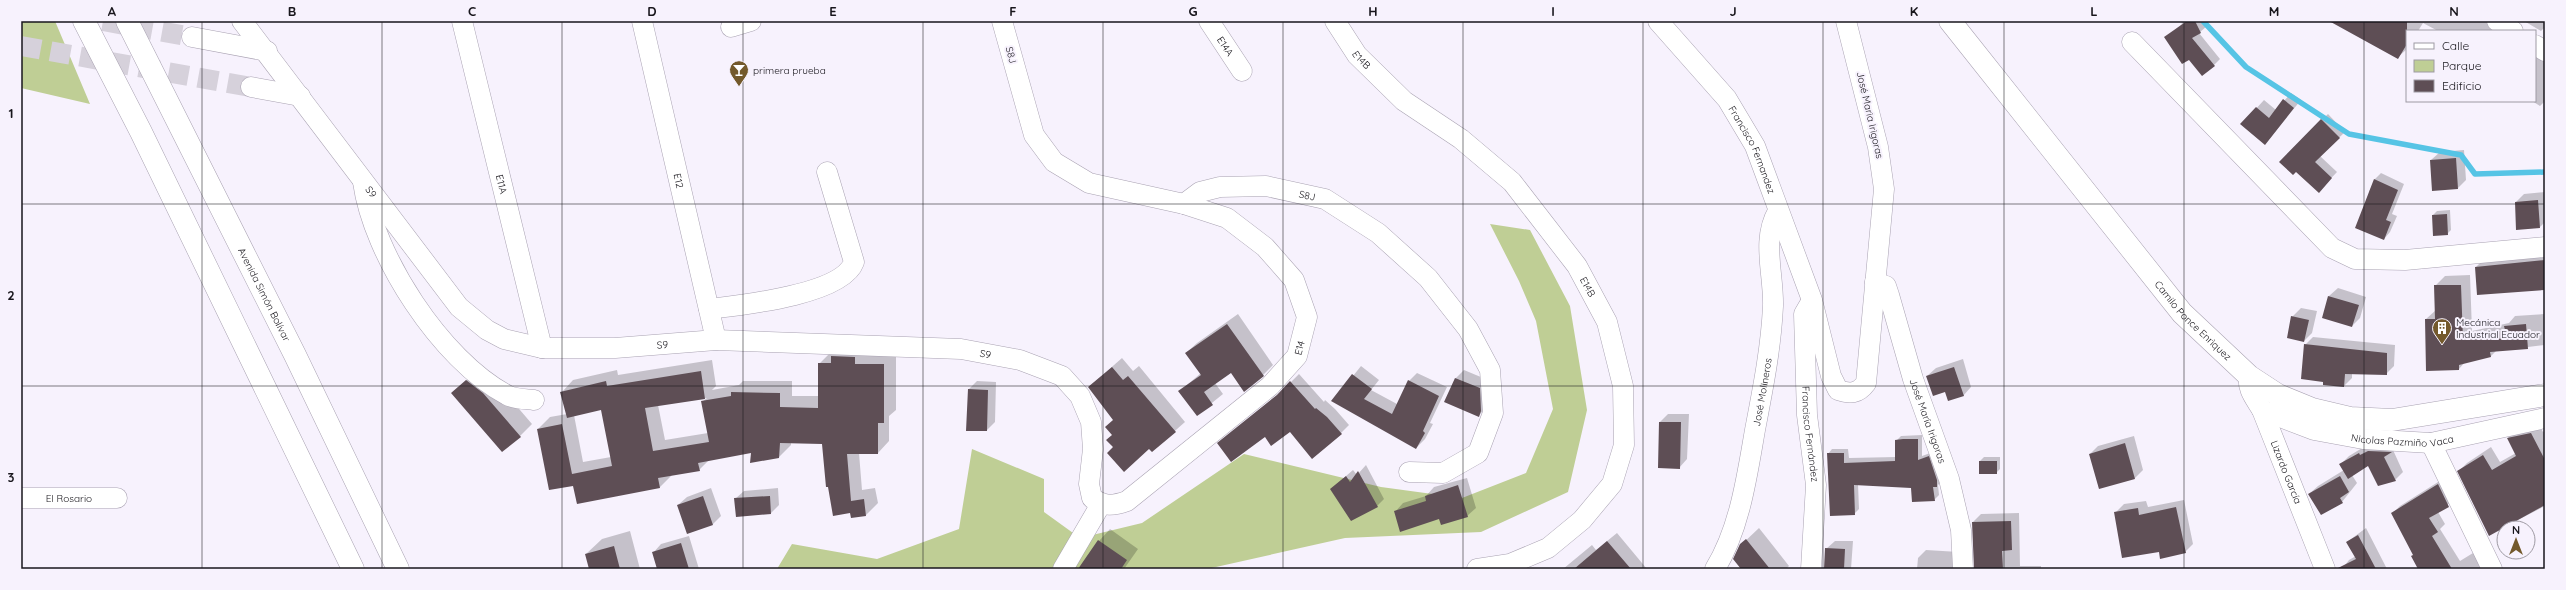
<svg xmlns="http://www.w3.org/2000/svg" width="2566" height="590" font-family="Quicksand,sans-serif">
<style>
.green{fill:#bfce95}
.shadow{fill:#0003;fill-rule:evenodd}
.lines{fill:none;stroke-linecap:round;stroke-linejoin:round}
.stream{stroke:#56c4e5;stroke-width:5.5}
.building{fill:#5e4e55}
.minor-tunnel{stroke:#d6d1db;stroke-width:20;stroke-dasharray:20 10;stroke-linecap:butt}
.minor-casing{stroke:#a9a2b2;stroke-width:21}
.major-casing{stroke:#a9a2b2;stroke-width:23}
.highway-casing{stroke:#a9a2b2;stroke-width:23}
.minor{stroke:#fff;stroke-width:20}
.major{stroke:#fff;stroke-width:22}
.highway{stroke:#fff;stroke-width:22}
.grid{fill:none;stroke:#18161c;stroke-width:1;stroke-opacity:0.55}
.labels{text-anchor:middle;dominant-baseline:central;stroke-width:4;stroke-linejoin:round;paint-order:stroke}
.street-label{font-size:10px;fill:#18161c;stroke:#f7f2fd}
.poi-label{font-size:10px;fill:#18161c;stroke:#f7f2fd;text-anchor:start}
.neatline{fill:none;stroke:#18161c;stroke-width:1.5}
.grid-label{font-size:13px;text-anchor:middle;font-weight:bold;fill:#18161c}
</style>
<rect width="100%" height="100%" fill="#f7f2fd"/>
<path class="green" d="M 21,21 L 55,21 L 90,104 L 21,88 Z
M 1490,224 L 1530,230 L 1570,306 L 1587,410 L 1568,492 L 1481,532 L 1345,538 L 1207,569 L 777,569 L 792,544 L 877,559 L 959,529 L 972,449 L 1044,479 L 1044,512 L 1080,538 L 1142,523 L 1244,454 L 1381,487 L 1462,498 L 1526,473 L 1553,409 L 1536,321 L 1519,281 Z"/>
<path class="shadow" d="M 2181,21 L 2204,21 L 2207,26 L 2199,33 L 2220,59 L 2214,65 L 2189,58 L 2165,38 L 2182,24 Z
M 2356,21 L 2490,21 L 2507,31 L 2438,31 L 2423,23 L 2418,31 L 2407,31 L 2407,49 L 2398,57 Z
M 2524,21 L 2545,21 L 2545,27 L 2541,31 Z
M 2535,47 L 2545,53 L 2545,101 L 2540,106 L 2532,101 L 2535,101 Z
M 2291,93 L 2301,100 L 2265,144 L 2242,124 L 2264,100 L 2276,110 Z
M 2328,114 L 2345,132 L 2320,156 L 2337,172 L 2319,191 L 2296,170 L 2280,162 Z
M 2464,150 L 2466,180 L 2458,188 L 2431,160 L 2440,152 Z
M 2381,173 L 2404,184 L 2392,214 L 2397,216 L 2390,232 L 2384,239 L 2371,193 L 2369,192 L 2375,179 Z
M 2545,192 L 2545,222 L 2540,227 L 2516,202 L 2524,194 Z
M 2450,210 L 2451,230 L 2447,234 L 2433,215 L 2437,211 Z
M 2545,253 L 2545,289 L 2476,267 L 2484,259 Z
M 2470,275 L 2472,331 L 2509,323 L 2515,316 L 2545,314 L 2545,345 L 2496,351 L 2491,356 L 2465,362 L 2459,369 L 2426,319 L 2436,310 L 2435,286 L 2445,276 Z
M 2338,288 L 2366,297 L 2360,318 L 2352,326 L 2323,317 L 2329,296 Z
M 2301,308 L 2317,311 L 2312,333 L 2304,341 L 2292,317 Z
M 1238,314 L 1273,365 L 1263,375 L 1231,372 L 1215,383 L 1223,394 L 1197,415 L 1180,391 L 1201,373 L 1186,353 L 1197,343 Z
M 2313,337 L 2395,345 L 2394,366 L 2386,374 L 2352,373 L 2352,378 L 2344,386 L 2324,381 L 2305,345 Z
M 831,352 L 896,352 L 896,410 L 889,416 L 889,441 L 878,453 L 859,453 L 862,490 L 875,488 L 878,503 L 866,515 L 852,517 L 851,512 L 829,486 L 823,443 L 791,442 L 791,445 L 779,457 L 752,452 L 709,460 L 699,470 L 672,475 L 660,487 L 577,503 L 574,484 L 538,429 L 550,417 L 567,414 L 562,392 L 573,380 L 617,370 L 618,375 L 712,360 L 716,386 L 712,390 L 739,385 L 743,381 L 792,381 L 792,396 L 819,396 L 819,364 ZM 707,398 L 702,402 L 708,433 L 665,440 L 658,405 ZM 602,409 L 611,457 L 583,462 L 574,415 Z
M 1122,358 L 1133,371 L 1139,366 L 1185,422 L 1152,451 L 1150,448 L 1114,447 L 1114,419 L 1089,387 Z
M 1963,359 L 1971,387 L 1963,396 L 1946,391 L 1927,376 L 1936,368 Z
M 1361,366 L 1379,380 L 1371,390 L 1397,404 L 1409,381 L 1417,373 L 1447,387 L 1430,423 L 1433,424 L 1425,439 L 1416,448 L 1333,401 Z
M 479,368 L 495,381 L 532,424 L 520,436 L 453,393 Z
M 1464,370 L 1488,380 L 1487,407 L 1479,415 L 1446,401 L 1456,378 Z
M 1299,374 L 1324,402 L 1325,400 L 1335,409 L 1349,425 L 1341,433 L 1290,431 L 1218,444 L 1284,389 Z
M 977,381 L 996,382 L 995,422 L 987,430 L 969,389 Z
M 1668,414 L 1689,414 L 1687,459 L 1679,468 L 1660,422 Z
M 2539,425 L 2543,432 L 2545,431 L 2545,506 L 2489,535 L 2459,471 L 2467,463 L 2491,447 L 2500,462 L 2516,453 L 2508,438 L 2516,430 Z
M 1922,435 L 1922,456 L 1933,452 L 1942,481 L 1938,485 L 1939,495 L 1934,500 L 1912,487 L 1858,484 L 1859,509 L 1854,514 L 1828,454 L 1832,449 L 1848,449 L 1849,458 L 1896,457 L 1896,441 L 1901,436 Z
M 2134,436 L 2143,470 L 2135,478 L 2099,488 L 2090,454 L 2098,446 Z
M 2367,445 L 2393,450 L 2403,472 L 2395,480 L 2369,465 L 2352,475 L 2357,483 L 2342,502 L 2309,494 L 2318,486 L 2344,470 L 2341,464 L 2349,456 Z
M 1984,457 L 2000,457 L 2000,469 L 1996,473 L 1980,461 Z
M 1366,465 L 1384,499 L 1377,506 L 1331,489 L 1353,470 L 1357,475 Z
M 2446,477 L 2456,498 L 2438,512 L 2445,524 L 2440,529 L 2460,561 L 2473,553 L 2483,569 L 2419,569 L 2414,554 L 2392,514 L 2400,506 Z
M 1467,478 L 1476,508 L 1467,516 L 1440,518 L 1395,512 L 1403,503 L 1426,496 L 1434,487 Z
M 711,488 L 721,516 L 713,524 L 688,533 L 678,505 L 687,497 Z
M 778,488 L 779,505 L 771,513 L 737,516 L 735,499 L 744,491 Z
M 2184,500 L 2193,544 L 2185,552 L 2159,551 L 2115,513 L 2124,504 L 2146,501 L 2148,507 Z
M 2019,513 L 2020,566 L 2041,566 L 2041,569 L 1975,569 L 1973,522 L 1981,514 Z
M 1759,528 L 1789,566 L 1786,569 L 1743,569 L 1741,545 Z
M 2366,528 L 2387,569 L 2342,569 L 2349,560 L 2356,556 L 2347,542 Z
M 1110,529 L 1138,549 L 1124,569 L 1079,569 L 1099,541 Z
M 630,531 L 640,569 L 590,569 L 586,554 L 602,539 Z
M 1617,533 L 1647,569 L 1563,569 L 1592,545 L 1596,550 Z
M 689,536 L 699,569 L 658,569 L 653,553 L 661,544 Z
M 1835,541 L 1853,541 L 1851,569 L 1825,569 L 1826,549 Z
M 1926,550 L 1959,552 L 1963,569 L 1917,569 L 1918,558 Z"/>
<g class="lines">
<path class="stream" d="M 2203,21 L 2246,67 L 2349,134 L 2461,155 L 2475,174 L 2545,172"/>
</g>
<path class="building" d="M 2187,21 L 2195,21 L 2201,33 L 2192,38 L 2215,66 L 2202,76 L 2189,60 L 2182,64 L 2164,37 Z
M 2329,21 L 2407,21 L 2407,44 L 2398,59 Z
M 2283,99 L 2294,108 L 2265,145 L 2240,124 L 2256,107 L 2269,118 Z
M 2321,119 L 2340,138 L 2315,162 L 2332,178 L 2319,193 L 2296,172 L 2293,175 L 2279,162 Z
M 2456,158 L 2458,189 L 2432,191 L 2430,160 Z
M 2374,179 L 2398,190 L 2386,220 L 2391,222 L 2384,240 L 2355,228 Z
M 2538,200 L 2540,228 L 2516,230 L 2515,202 Z
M 2447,214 L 2448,235 L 2433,236 L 2432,215 Z
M 2545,260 L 2545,290 L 2477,295 L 2475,267 Z
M 2434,285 L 2461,285 L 2463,340 L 2505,330 L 2504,326 L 2526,324 L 2528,349 L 2490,352 L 2491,357 L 2459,365 L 2459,370 L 2426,371 L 2425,319 L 2435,319 Z
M 2328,296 L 2359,305 L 2352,327 L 2322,318 Z
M 2291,316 L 2309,320 L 2304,342 L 2287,338 Z
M 1227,324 L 1264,376 L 1244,392 L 1231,373 L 1204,392 L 1213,405 L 1197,416 L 1178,391 L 1201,375 L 1185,353 Z
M 2304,344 L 2387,353 L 2387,375 L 2345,374 L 2344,387 L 2323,385 L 2323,382 L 2301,379 Z
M 831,356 L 855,357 L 855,364 L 884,364 L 884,423 L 878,423 L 878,454 L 847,454 L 851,501 L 864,499 L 866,516 L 851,518 L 850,513 L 833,516 L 828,487 L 826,487 L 822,444 L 780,443 L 779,458 L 750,463 L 751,453 L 698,463 L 700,471 L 658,478 L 660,488 L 577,504 L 573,486 L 549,490 L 537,429 L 562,424 L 572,474 L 612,466 L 601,410 L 567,418 L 560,392 L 606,381 L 607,386 L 701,371 L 705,399 L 645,408 L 653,451 L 709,442 L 701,401 L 731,396 L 731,392 L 780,393 L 780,407 L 818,408 L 818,363 L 831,363 Z
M 1112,367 L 1123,380 L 1128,376 L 1176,432 L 1152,452 L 1149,449 L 1124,472 L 1107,453 L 1113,447 L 1106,440 L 1112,435 L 1105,427 L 1113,420 L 1088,387 Z
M 1954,367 L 1964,396 L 1948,401 L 1945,392 L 1933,396 L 1926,376 Z
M 1352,374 L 1372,389 L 1364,399 L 1392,414 L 1408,380 L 1439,396 L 1423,431 L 1425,433 L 1416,449 L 1331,401 Z
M 1455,378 L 1480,388 L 1481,411 L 1479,417 L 1444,402 Z
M 466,380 L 483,393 L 521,437 L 502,452 L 451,393 Z
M 1290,381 L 1315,409 L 1316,408 L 1327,417 L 1342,434 L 1312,459 L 1290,432 L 1271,446 L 1265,437 L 1231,462 L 1217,443 L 1277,395 Z
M 968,389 L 988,390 L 987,431 L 966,431 Z
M 1659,422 L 1681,422 L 1680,469 L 1658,468 Z
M 2531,433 L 2545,460 L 2545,505 L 2489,536 L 2457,471 L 2483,455 L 2492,470 L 2516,456 L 2507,438 Z
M 1903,439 L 1918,439 L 1918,460 L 1929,456 L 1937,480 L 1937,487 L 1933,487 L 1935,501 L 1912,502 L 1911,488 L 1854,485 L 1855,515 L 1830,516 L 1827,453 L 1844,453 L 1844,463 L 1895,461 L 1895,440 Z
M 2125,443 L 2135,479 L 2099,489 L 2089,454 Z
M 2368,451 L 2392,452 L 2384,457 L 2396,481 L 2378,486 L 2368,466 L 2348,479 L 2339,464 L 2359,453 L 2360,455 Z
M 1979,461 L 1997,461 L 1997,474 L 1979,474 Z
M 1358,471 L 1378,507 L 1351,521 L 1330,489 L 1346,476 L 1350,482 Z
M 2340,476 L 2349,492 L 2340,498 L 2343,503 L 2321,515 L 2308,494 Z
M 2438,484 L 2449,507 L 2429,518 L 2438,532 L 2432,536 L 2452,569 L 2418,569 L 2411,556 L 2413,555 L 2391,513 Z
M 1458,485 L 1468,517 L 1441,525 L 1439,519 L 1400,532 L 1394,511 L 1426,501 L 1425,496 Z
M 703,496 L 713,525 L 687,534 L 677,505 Z
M 770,496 L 771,514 L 736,517 L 734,498 Z
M 2176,507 L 2186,553 L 2160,559 L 2159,552 L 2122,558 L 2114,512 L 2138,508 L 2139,515 Z
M 2011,521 L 2012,550 L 2002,551 L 2003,569 L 1974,569 L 1972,522 Z
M 2358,535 L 2376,569 L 2336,569 L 2356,559 L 2346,542 Z
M 1746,539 L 1770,569 L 1741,569 L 1733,559 L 1740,544 Z
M 1098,540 L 1127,560 L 1121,569 L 1078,569 Z
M 1607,541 L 1631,569 L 1574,569 Z
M 681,543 L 689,569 L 657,569 L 652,552 Z
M 614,546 L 620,569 L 589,569 L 585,554 Z
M 1825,548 L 1845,549 L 1844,569 L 1824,569 Z"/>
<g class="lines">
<path class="minor-tunnel" d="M 103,21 L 192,37
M 21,46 L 251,87"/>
<defs>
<g id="minor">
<path id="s1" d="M 242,21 L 459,307 L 487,330 L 504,339 L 542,348 L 615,348 L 716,340 L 961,349 L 1020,360 L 1062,376 L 1080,396 L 1091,422 L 1093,449 L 1089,484 L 1092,498 C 1105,507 1113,506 1127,501 L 1270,386 L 1297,356 L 1307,317 L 1294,280 L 1265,247 L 1227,218 L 1184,204 L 1089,183 L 1054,162 L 1034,135 L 1002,21"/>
<path id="s2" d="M 462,21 L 542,348"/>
<path id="s3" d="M 642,21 L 716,340"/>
<path id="s4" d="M 1209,21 L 1242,71"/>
<path id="s5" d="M 1335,21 L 1357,55 L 1404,101 L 1461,139 L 1512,182 L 1577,266 L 1607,322 L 1623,386 L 1624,445 L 1612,484 L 1582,520 L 1548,548 L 1510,564 L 1477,569"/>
<path id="s6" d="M 1658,21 L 1727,99 L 1755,146 L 1812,300 L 1831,376 L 1838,390 C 1850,394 1858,394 1866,383 L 1884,189 L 1878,147 L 1846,21"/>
<path d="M 2497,21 L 2513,31"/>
<path d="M 731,27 L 751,21"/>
<path d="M 192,37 L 267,51"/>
<path d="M 2132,42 L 2332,248 L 2355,259 L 2405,260 L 2545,247"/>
<path d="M 2535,45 L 2545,51"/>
<path d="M 251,87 L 300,96"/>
<path d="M 363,182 C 373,255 441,360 507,395 C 514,399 526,399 534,400"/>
<path id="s7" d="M 1184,204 L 1200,192 L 1220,187 L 1266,186 L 1325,199 L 1378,233 L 1428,278 L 1468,329 L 1490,370 L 1493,413 L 1478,453 L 1443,473 L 1409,472"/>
<path id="s8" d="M 1875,282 L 1886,286 L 1889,295 L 1913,379 L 1949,479 L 1961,530 L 1963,569"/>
<path id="s9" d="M 1811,302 L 1804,314 L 1807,415 L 1816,485 L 1811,569"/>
<path d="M 709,309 C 741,305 842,295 854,262 L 827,172"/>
<path id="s10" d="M 2249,376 C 2247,390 2255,398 2262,410 L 2325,569"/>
<path id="s11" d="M 2262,410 L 2314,430 L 2363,439 L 2431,443 L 2545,418"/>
<path d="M 2431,443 L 2492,569"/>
<path id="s12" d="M 21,498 L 117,498"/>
<path d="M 1063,569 L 1101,504"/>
<path id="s13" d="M 1715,569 C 1740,528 1747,476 1755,430 C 1763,388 1771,348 1773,306 C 1774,274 1761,240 1778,211"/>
</g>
<g id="major">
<path id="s14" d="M 1950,21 L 2182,313 L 2249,376 L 2278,395 L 2312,409 L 2350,418 L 2392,420 L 2545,395"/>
</g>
<g id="highway">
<path d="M 84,21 L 141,132 L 353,569"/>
<path id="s15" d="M 127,21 L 295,355 L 398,569"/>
</g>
</defs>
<use href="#minor" class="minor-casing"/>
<use href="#major" class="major-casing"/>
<use href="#highway" class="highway-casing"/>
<use href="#minor" class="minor"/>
<use href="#major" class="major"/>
<use href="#highway" class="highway"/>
</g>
<path class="grid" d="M 202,21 L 202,569M 382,21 L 382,569M 562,21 L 562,569M 743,21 L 743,569M 923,21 L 923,569M 1103,21 L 1103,569M 1283,21 L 1283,569M 1463,21 L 1463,569M 1643,21 L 1643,569M 1823,21 L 1823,569M 2004,21 L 2004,569M 2184,21 L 2184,569M 2364,21 L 2364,569M 21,204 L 2545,204M 21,386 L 2545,386"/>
<defs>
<symbol id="bar-pin" viewBox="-11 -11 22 30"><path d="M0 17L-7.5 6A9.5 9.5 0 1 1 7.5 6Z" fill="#73592b" stroke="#f7f2fd"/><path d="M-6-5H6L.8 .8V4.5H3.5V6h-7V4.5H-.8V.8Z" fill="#fff"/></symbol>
<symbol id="building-pin" viewBox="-11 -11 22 30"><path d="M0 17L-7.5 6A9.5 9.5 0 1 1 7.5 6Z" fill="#73592b" stroke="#f7f2fd"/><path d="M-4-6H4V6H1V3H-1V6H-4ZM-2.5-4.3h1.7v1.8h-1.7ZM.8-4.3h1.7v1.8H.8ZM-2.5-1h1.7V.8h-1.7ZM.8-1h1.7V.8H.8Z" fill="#fff"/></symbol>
</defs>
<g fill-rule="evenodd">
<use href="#bar-pin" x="728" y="59" width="22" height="30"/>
<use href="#building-pin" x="2431" y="317" width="22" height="30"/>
</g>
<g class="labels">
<g class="street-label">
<text stroke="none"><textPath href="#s4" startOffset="30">E14A</textPath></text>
<text transform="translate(1011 55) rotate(75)">S8J</text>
<text stroke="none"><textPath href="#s5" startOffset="47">E14B</textPath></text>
<text transform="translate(1870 115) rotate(77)">José Maria Irigoras</text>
<text stroke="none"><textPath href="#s6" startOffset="161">Francisco Fernandez</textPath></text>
<text stroke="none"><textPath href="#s3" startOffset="164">E12</textPath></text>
<text stroke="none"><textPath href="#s2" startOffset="168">E11A</textPath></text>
<text stroke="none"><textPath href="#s1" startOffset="214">S9</textPath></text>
<text stroke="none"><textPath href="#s7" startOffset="129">S8J</textPath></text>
<text stroke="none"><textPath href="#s5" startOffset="371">E14B</textPath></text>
<text stroke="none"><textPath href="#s15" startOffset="306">Avenida Simón Bolívar</textPath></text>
<text stroke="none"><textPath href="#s14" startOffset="386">Camilo Ponce Enrìquez</textPath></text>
<text stroke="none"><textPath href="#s1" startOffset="574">S9</textPath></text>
<text stroke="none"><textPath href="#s1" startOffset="1379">E14</textPath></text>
<text stroke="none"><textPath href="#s1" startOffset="898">S9</textPath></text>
<text stroke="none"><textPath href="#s13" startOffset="184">José Molineros</textPath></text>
<text stroke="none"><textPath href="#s8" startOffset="153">José María Irigoras</textPath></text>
<text stroke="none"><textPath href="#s9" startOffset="134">Francisco Fernández</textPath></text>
<text stroke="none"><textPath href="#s11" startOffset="145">Nicolas Pazmiño Vaca</textPath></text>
<text stroke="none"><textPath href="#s10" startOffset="104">Lizardo García</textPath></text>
<text stroke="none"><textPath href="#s12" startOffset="48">El Rosario</textPath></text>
</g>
<g class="poi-label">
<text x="753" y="70">primera prueba</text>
<text x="2456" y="322">Mecánica<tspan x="2456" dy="12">Industrial Ecuador</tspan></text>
</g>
</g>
<rect width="2566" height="590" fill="none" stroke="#f7f2fd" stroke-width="44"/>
<rect x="2406" y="30" width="130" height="72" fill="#f7f2fd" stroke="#9e9aa3"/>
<rect x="2414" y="43" width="20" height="6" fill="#ffffff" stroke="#9e9aa3"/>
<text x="2442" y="50" font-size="12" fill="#18161c">Calle</text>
<rect x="2414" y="60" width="20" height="12" fill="#bfce95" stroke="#9e9aa3"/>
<text x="2442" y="70" font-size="12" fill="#18161c">Parque</text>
<rect x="2414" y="80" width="20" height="12" fill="#5e4e55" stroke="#9e9aa3"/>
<text x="2442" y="90" font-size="12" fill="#18161c">Edificio</text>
<g transform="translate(2516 540)"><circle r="19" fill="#f7f2fd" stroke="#9e9aa3"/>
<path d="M0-3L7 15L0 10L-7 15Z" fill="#73592b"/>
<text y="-6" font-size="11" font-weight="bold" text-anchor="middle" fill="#18161c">N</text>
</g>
<rect x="22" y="22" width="2522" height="546" class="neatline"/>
<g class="grid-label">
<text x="112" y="16">A</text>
<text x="292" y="16">B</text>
<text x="472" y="16">C</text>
<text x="652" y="16">D</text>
<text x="833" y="16">E</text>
<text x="1013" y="16">F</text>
<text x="1193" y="16">G</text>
<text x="1373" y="16">H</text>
<text x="1553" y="16">I</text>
<text x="1733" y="16">J</text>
<text x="1914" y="16">K</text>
<text x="2094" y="16">L</text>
<text x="2274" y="16">M</text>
<text x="2454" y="16">N</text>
<text x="11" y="118">1</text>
<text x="11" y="300">2</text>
<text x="11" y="482">3</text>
</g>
</svg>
